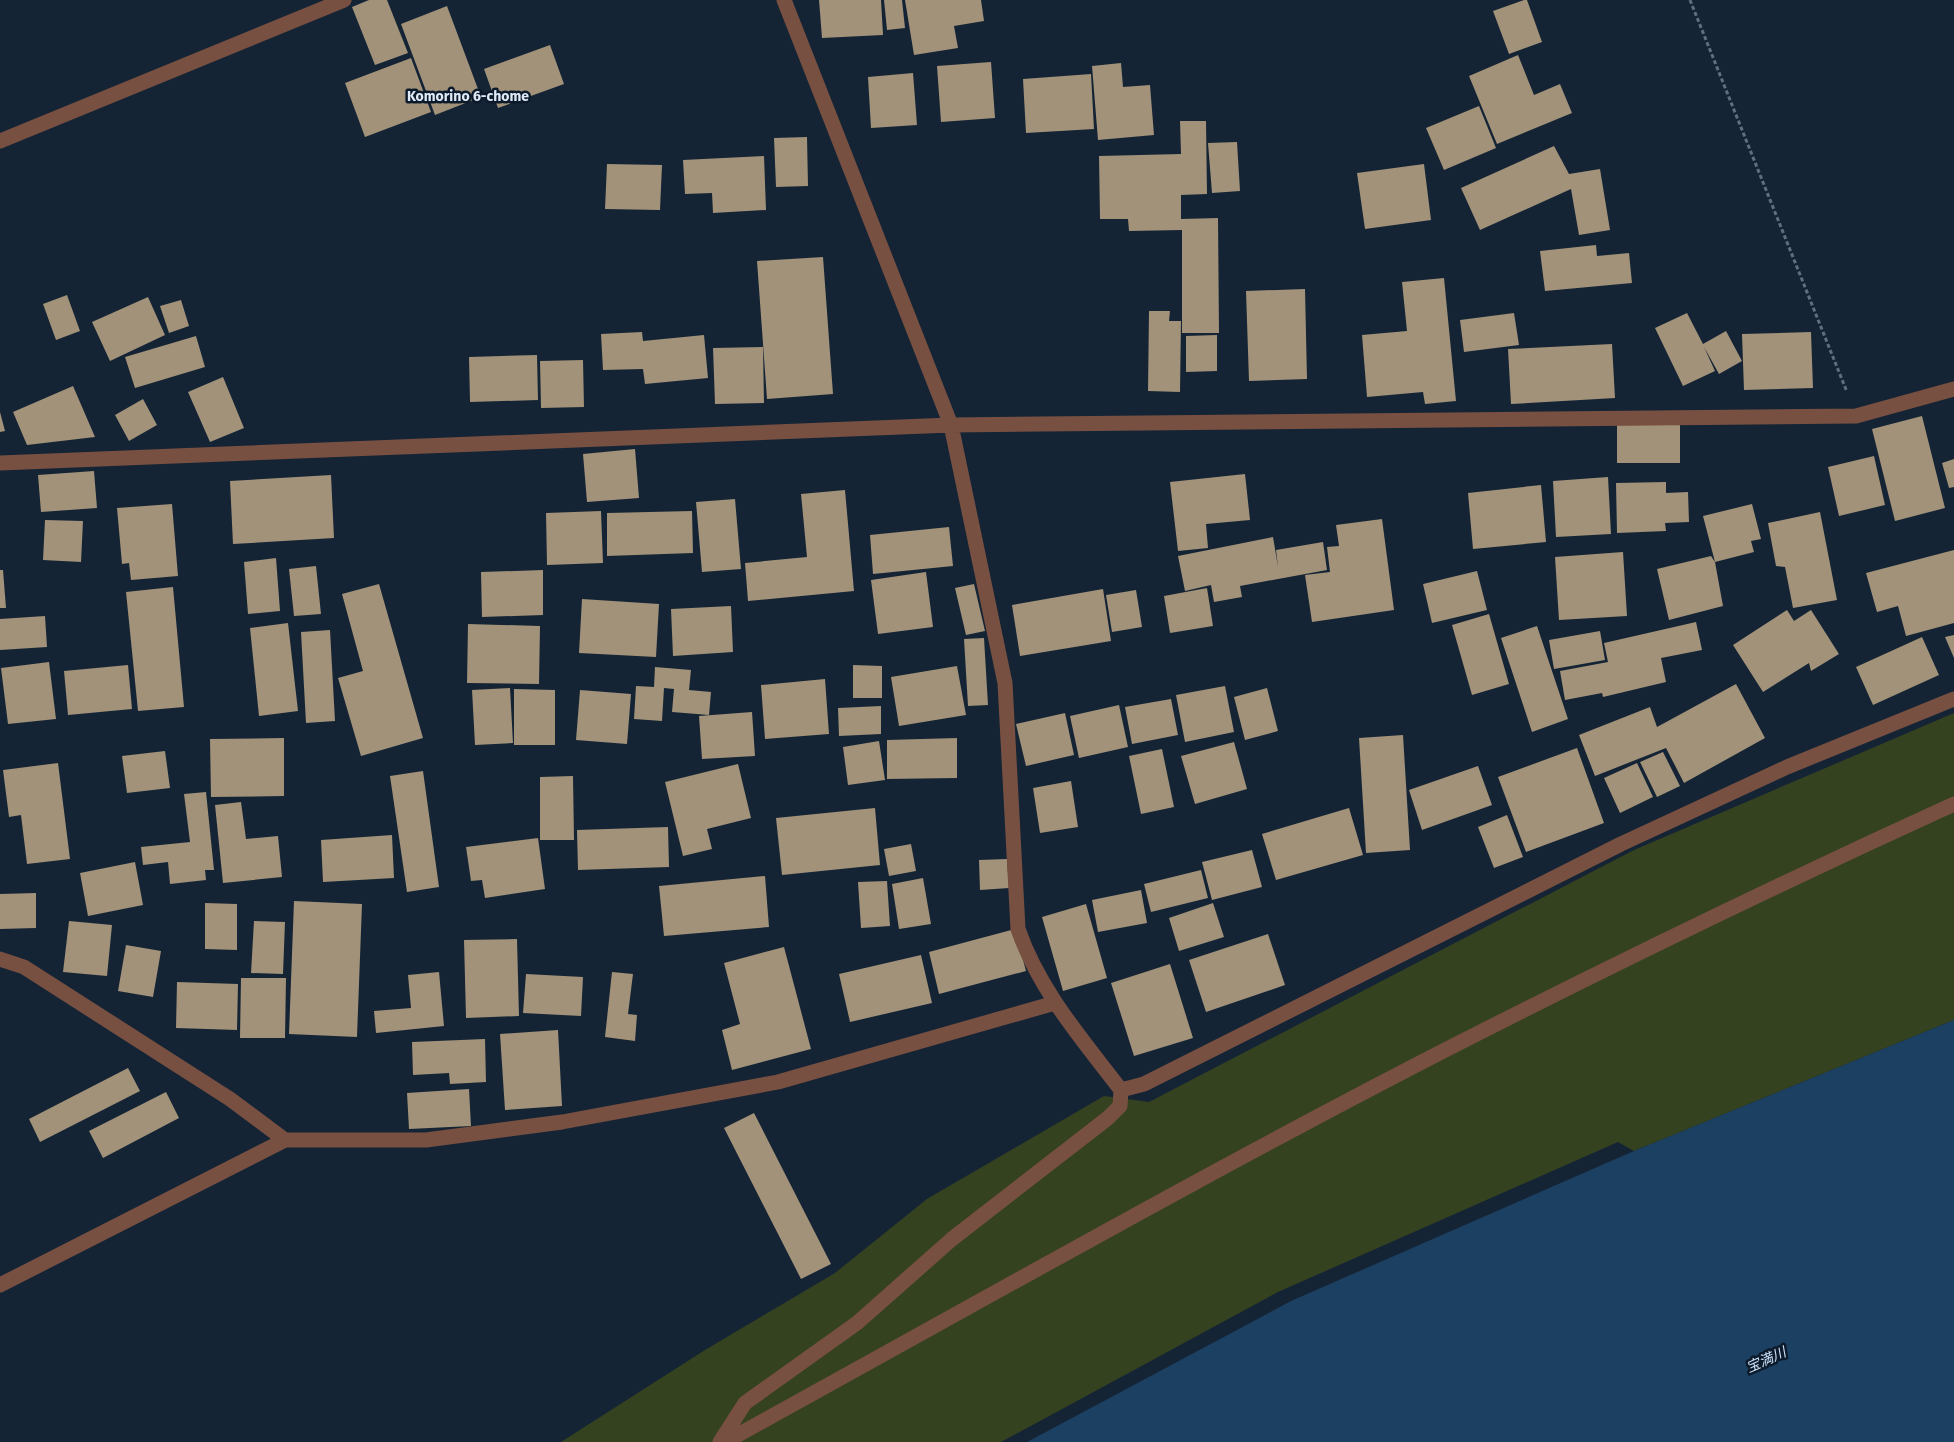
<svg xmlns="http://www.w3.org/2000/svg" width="1954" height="1442" font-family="'Fira Sans','Noto Sans JP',sans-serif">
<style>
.green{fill:#354220}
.water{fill:#1c4062}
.building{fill:#a19279}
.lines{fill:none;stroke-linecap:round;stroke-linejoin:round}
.path{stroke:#616e7d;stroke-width:3;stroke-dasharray:4 2.5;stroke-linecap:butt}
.minor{stroke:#785041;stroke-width:15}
.labels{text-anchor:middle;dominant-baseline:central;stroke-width:5;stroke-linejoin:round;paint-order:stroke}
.neighbourhood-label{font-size:14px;font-weight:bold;fill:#e0eaf6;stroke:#0c1a2b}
.water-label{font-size:14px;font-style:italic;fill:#cce3fb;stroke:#0c1a2b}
</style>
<rect width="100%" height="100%" fill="#152435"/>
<path class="green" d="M 1954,713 L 1954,1020 L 1634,1151 L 1618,1142 L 1278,1292 L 1001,1442 L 561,1442 L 705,1350 L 835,1273 L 927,1199 L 1104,1096 L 1149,1102 L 1634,850 Z"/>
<path class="water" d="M 1954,1020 L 1954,1442 L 1027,1442 L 1291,1301 L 1634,1151 Z"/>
<path class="building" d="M 369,0 L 387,0 L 408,53 L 375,65 L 352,7 Z
M 819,0 L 881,0 L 883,35 L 822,38 Z
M 884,0 L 902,0 L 905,28 L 887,30 Z
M 905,0 L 981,0 L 984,21 L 954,26 L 958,48 L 914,55 Z
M 1524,0 L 1527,0 L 1542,42 L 1509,54 L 1493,11 Z
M 447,6 L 481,97 L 435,115 L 401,24 Z
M 550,45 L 564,84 L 498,108 L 484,69 Z
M 1518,55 L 1534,95 L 1560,84 L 1572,113 L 1497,144 L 1469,76 Z
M 411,58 L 431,112 L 365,137 L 345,83 Z
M 991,62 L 995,118 L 941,122 L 937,66 Z
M 1121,63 L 1123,87 L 1150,85 L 1154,135 L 1098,140 L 1092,66 Z
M 913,73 L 917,125 L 871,128 L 868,77 Z
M 1091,74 L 1094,129 L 1026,133 L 1023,79 Z
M 1479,106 L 1496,148 L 1444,170 L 1426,128 Z
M 1180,121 L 1206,121 L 1207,194 L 1181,195 L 1181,219 L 1218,218 L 1219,333 L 1182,333 L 1182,230 L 1129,231 L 1128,219 L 1100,219 L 1099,156 L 1181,154 Z
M 807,137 L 808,186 L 776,187 L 774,138 Z
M 1237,142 L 1240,191 L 1212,193 L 1208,143 Z
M 1554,146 L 1569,174 L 1600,169 L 1610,230 L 1579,235 L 1571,189 L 1480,230 L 1461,188 Z
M 764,156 L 766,210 L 713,213 L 712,193 L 685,194 L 683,160 Z
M 607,164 L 662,165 L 660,210 L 605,209 Z
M 1424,164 L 1431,220 L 1365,229 L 1357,173 Z
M 1596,245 L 1597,256 L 1629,253 L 1632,283 L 1545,291 L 1540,251 Z
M 823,257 L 833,394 L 767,399 L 757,261 Z
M 1444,278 L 1456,401 L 1425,404 L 1423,392 L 1367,397 L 1362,335 L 1407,331 L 1402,282 Z
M 1305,289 L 1307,379 L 1249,381 L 1246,291 Z
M 67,295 L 80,331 L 56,340 L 43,304 Z
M 148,297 L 165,335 L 110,361 L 92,322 Z
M 181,300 L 189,326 L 169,333 L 160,306 Z
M 1149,311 L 1170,311 L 1169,321 L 1181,321 L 1180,392 L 1148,391 Z
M 1514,313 L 1519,345 L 1464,352 L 1460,320 Z
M 1687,313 L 1703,344 L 1726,331 L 1742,361 L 1719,374 L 1704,347 L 1715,371 L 1683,386 L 1655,328 Z
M 642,332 L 643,341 L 704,335 L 708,378 L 645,384 L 643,369 L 603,370 L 601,334 Z
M 1811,332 L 1813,388 L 1744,390 L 1742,334 Z
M 1217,335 L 1217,371 L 1186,372 L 1186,336 Z
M 196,336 L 205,367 L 135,388 L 125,357 Z
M 1612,344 L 1615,398 L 1511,404 L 1508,349 Z
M 763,347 L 764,403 L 715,404 L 713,348 Z
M 537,355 L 538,400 L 470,402 L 469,357 Z
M 583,360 L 584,407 L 541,408 L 540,361 Z
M 223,377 L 244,428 L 210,442 L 188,392 Z
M 73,386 L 95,437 L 27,445 L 13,412 Z
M 143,399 L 157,425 L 129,441 L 115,415 Z
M 0,412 L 5,431 L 0,432 Z
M 1922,416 L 1945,508 L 1895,521 L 1872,429 Z
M 1617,425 L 1680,425 L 1680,463 L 1617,463 Z
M 635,449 L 639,498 L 587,502 L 583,454 Z
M 1874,456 L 1885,505 L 1839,516 L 1828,467 Z
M 1954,459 L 1954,487 L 1949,488 L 1942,463 Z
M 94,471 L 97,508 L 41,512 L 38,475 Z
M 1245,474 L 1250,520 L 1206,524 L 1208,548 L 1178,551 L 1170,482 Z
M 331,475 L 334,538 L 233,544 L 230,481 Z
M 1608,477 L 1611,534 L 1556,537 L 1553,481 Z
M 1666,482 L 1666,493 L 1688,492 L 1689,522 L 1665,523 L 1666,531 L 1617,533 L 1616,483 Z
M 1541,485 L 1546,542 L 1473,549 L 1468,493 Z
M 845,490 L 854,591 L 748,601 L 745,563 L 807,557 L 801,494 Z
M 735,499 L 741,569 L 702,572 L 696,502 Z
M 172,504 L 178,576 L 131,580 L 129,563 L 122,564 L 117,508 Z
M 1752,504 L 1761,539 L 1751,541 L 1754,552 L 1715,562 L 1703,516 Z
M 601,511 L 603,563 L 547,565 L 546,513 Z
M 692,511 L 693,553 L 607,556 L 607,513 Z
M 1820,512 L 1837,600 L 1793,608 L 1785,567 L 1776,566 L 1768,523 Z
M 1382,519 L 1394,610 L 1312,622 L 1305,575 L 1330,572 L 1327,547 L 1339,546 L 1336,525 Z
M 45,520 L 83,521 L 81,562 L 43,560 Z
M 949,527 L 953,566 L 873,574 L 870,535 Z
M 1273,537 L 1278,567 L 1276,550 L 1323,542 L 1327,570 L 1240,586 L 1242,597 L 1214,602 L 1211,585 L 1185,591 L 1178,556 Z
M 1954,550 L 1954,623 L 1906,636 L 1898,606 L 1877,612 L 1866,573 Z
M 1623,552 L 1627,616 L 1559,620 L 1555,557 Z
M 1711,556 L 1715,562 L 1723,606 L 1669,620 L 1657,569 Z
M 276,558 L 280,611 L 248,614 L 244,562 Z
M 316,566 L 321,614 L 294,616 L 289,569 Z
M 0,570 L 3,570 L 6,608 L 0,608 Z
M 543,570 L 543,615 L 482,617 L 481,572 Z
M 1477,571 L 1487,610 L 1432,623 L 1423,584 Z
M 926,572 L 933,627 L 878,634 L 871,580 Z
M 379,584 L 423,738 L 361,756 L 338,678 L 363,671 L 342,594 Z
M 974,584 L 985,631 L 966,635 L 955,588 Z
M 173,587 L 184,707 L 138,711 L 126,592 Z
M 1207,588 L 1213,626 L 1170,633 L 1164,596 Z
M 1103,589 L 1111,641 L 1020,656 L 1012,605 Z
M 1136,590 L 1142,627 L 1112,632 L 1106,595 Z
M 582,599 L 659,604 L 656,657 L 579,653 Z
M 731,606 L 733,652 L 673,656 L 671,609 Z
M 1787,610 L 1794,621 L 1811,610 L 1839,654 L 1811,671 L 1809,663 L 1763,692 L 1733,645 Z
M 1489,614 L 1509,684 L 1472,695 L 1452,625 Z
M 45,616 L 47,647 L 0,650 L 0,619 Z
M 1696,622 L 1702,650 L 1661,658 L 1666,682 L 1603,697 L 1602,693 L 1565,700 L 1560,671 L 1608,662 L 1604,643 Z
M 288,623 L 298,711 L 259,716 L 250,628 Z
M 468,624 L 540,626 L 539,684 L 467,683 Z
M 1537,626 L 1568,719 L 1532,732 L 1501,638 Z
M 330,630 L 335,721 L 306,723 L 301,632 Z
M 1600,631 L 1605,660 L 1554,669 L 1549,640 Z
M 1954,635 L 1954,658 L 1945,637 Z
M 1922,637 L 1939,675 L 1873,705 L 1856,667 Z
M 984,638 L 988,705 L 968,706 L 964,639 Z
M 49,662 L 56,719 L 8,724 L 1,668 Z
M 128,665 L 132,709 L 68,715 L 64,671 Z
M 853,665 L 882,666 L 882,698 L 853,698 Z
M 957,666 L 966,715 L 899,726 L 891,677 Z
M 655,667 L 691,670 L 689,690 L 711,692 L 709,715 L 672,712 L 674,689 L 664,688 L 662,721 L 634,719 L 636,686 L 654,687 Z
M 825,679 L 829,734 L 765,739 L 761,685 Z
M 1736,684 L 1765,738 L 1684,783 L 1666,748 L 1595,776 L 1579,735 L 1650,707 L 1657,727 Z
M 1225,686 L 1234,732 L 1185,742 L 1176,695 Z
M 510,688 L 513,743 L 475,745 L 472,690 Z
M 1267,688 L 1278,731 L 1245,740 L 1234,697 Z
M 514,689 L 555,690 L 555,745 L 514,745 Z
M 580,690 L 631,694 L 627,744 L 576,740 Z
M 1171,699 L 1178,735 L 1132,744 L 1125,707 Z
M 1119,705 L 1128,747 L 1079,758 L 1070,716 Z
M 881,706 L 881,734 L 839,736 L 838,708 Z
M 752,712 L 755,756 L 702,759 L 699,716 Z
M 1065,713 L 1074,755 L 1026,766 L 1016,724 Z
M 1403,735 L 1410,850 L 1366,853 L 1359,738 Z
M 284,738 L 284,796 L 211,797 L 210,739 Z
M 957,738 L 957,778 L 887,779 L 887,740 Z
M 879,741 L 885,780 L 848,785 L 843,747 Z
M 1234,742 L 1247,789 L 1195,804 L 1181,756 Z
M 1577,748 L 1604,823 L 1526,852 L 1498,777 Z
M 1162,749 L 1174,807 L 1141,814 L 1129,756 Z
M 165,751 L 170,788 L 127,793 L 122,756 Z
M 1663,752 L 1680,786 L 1657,797 L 1640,762 Z
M 58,763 L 70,859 L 27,864 L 21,815 L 9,817 L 3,770 Z
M 1637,763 L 1653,797 L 1620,813 L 1604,778 Z
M 738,764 L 751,818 L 707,829 L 712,849 L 683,856 L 665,782 Z
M 1478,766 L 1492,805 L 1422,830 L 1409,790 Z
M 423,771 L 439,887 L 407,892 L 390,776 Z
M 573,776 L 574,840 L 540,840 L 540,777 Z
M 1071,781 L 1078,827 L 1040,833 L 1033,788 Z
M 206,792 L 214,870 L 205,870 L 206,880 L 170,884 L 168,862 L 143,865 L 141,847 L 190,842 L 184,794 Z
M 241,802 L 246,839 L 278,836 L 282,877 L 223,883 L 215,805 Z
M 875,808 L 880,865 L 782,875 L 776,818 Z
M 1349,808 L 1363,855 L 1276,880 L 1262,834 Z
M 1507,815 L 1523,857 L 1494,868 L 1478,827 Z
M 668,827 L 669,867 L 578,870 L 577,830 Z
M 392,835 L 394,878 L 323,882 L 321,840 Z
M 538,838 L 545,889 L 485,898 L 482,880 L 471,881 L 466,847 Z
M 911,844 L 916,871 L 889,876 L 884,849 Z
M 1252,850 L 1262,887 L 1212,900 L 1202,862 Z
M 1007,859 L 1009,888 L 980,890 L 979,860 Z
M 135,862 L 143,905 L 88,916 L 80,873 Z
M 1201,870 L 1208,898 L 1151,912 L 1144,884 Z
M 765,876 L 769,927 L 664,936 L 659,886 Z
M 923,878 L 931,924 L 899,929 L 892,884 Z
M 887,881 L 890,926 L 861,928 L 858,882 Z
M 1141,890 L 1147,923 L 1098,932 L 1092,900 Z
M 36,893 L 36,928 L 0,929 L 0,894 Z
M 294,901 L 362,904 L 357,1037 L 289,1034 Z
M 205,903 L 237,904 L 237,950 L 205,949 Z
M 1213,903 L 1224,937 L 1179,951 L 1169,918 Z
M 1086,904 L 1107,978 L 1063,991 L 1042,917 Z
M 69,921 L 112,925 L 107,976 L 63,972 Z
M 254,921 L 285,922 L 283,974 L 251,973 Z
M 1015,929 L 1026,971 L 939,994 L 929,952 Z
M 1268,934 L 1285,985 L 1206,1012 L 1189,960 Z
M 517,939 L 519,1016 L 466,1018 L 464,940 Z
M 126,945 L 161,951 L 153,997 L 118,991 Z
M 784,947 L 811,1049 L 732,1070 L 722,1030 L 740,1024 L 724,963 Z
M 921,955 L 932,1003 L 850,1022 L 839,974 Z
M 1170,964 L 1193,1038 L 1134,1056 L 1111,983 Z
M 439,972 L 444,1026 L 376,1033 L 374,1011 L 411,1008 L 408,975 Z
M 612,972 L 633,974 L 628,1014 L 637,1015 L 635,1041 L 605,1037 Z
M 526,974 L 583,977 L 581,1016 L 523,1013 Z
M 241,978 L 286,978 L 285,1038 L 240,1038 Z
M 177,982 L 238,984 L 237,1030 L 176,1028 Z
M 558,1030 L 562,1106 L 505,1110 L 500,1034 Z
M 485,1039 L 486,1082 L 450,1084 L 449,1073 L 413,1075 L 412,1042 Z
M 128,1068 L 140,1091 L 40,1142 L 29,1119 Z
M 469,1089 L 471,1126 L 409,1129 L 407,1093 Z
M 166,1092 L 179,1118 L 103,1158 L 89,1131 Z
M 754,1113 L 831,1264 L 801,1279 L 724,1128 Z"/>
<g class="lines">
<path class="path" d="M 1690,0 L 1847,392"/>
<path class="minor" d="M 0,141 L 344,0
M 0,463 L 951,425 L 1856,416 L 1954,389
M 0,959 L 24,967 L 230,1099 L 285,1140
M 1121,1090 L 1144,1084 L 1621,844 L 1787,767 L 1954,699
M 0,1285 L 285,1140 L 426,1140 L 562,1122 L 778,1082 L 1055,1003
M 720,1442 L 745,1403 L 857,1323 L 952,1239 L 1108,1118 L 1120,1106 L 1121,1090 C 1082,1039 1039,990 1018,929 L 1005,683 L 951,425 L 784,0
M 725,1442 C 967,1309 1207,1172 1453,1046 C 1618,962 1785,881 1954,804"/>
</g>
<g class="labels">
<g class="neighbourhood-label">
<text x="468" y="96">Komorino 6-chome</text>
</g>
<g class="water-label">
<text transform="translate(1766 1360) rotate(-24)">宝満川</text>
</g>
</g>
</svg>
